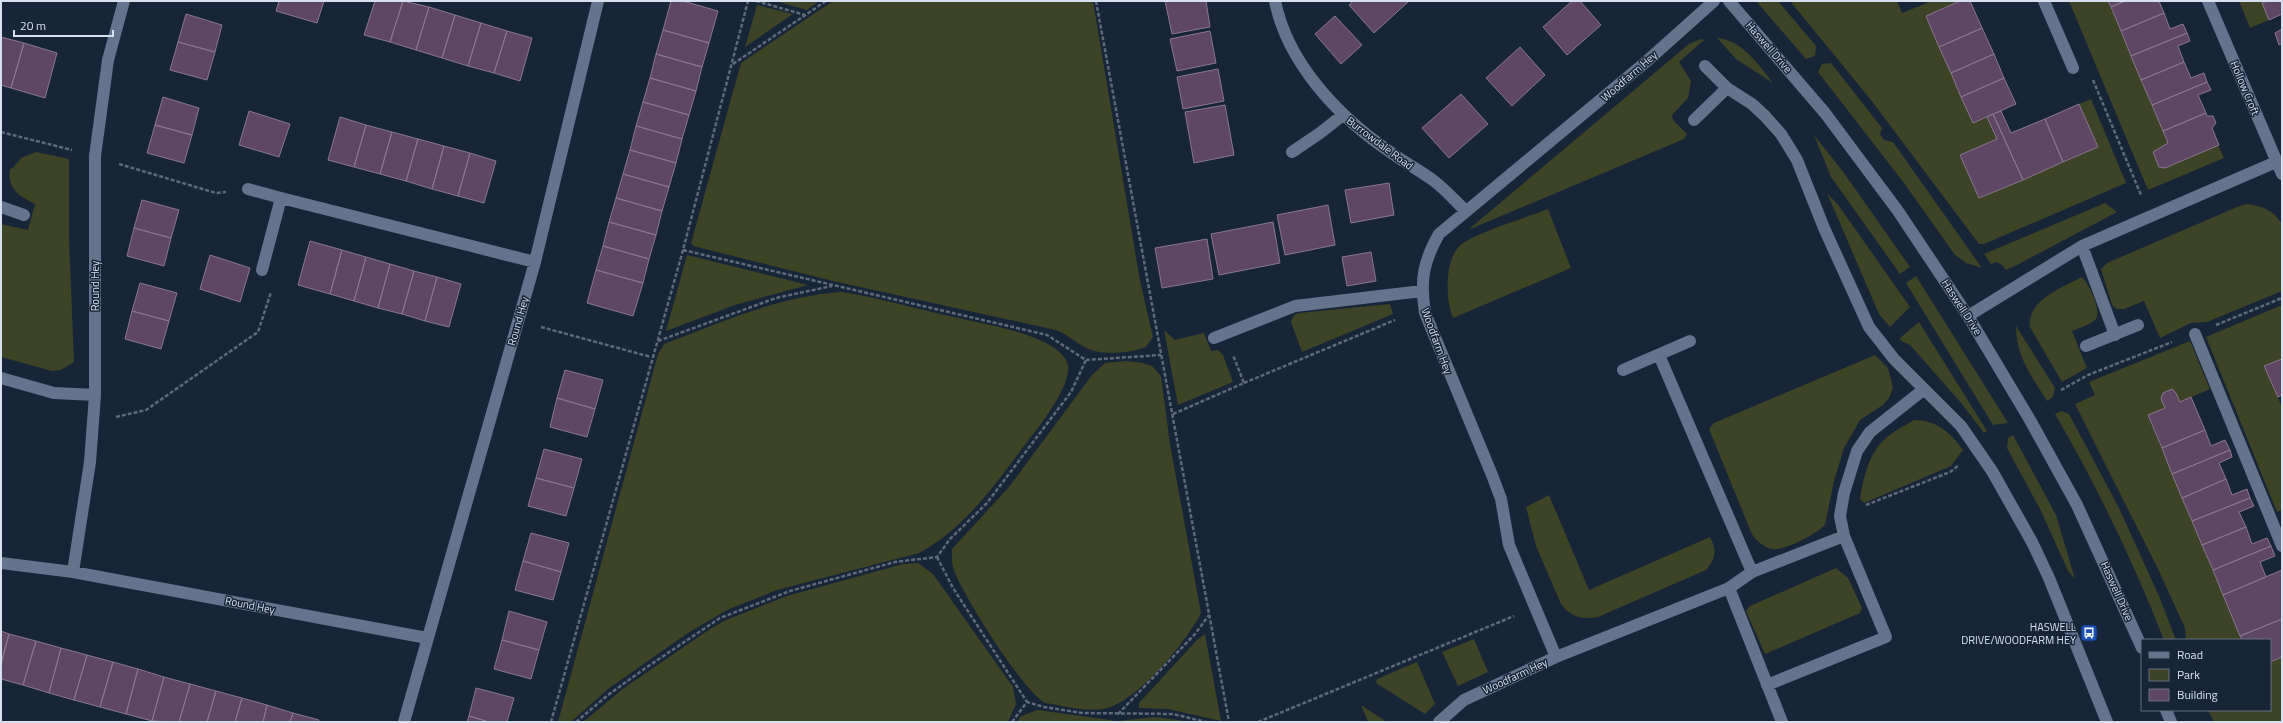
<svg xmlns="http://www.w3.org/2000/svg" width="2283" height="723" font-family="'Titillium Web',sans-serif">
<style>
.green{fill:#3d4325}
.building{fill:#5f4665;stroke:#8a778f}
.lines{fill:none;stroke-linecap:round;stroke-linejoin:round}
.path{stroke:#5e6a7c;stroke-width:2.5;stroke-dasharray:4 2;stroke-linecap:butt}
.minor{stroke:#63748c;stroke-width:12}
.labels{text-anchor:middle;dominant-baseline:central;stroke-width:3;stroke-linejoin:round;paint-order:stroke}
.street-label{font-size:11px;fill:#d7e0ee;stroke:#172539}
.poi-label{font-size:11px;fill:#d7e0ee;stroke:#172539;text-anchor:end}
</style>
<rect width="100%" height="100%" fill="#172539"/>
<path class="green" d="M 775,1 L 819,1 L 807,10 Z
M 833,1 L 1093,1 L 1140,281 L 1153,337 L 1146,347 C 1132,353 1105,355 1091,350 C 1078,345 1069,335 1056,330 L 833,281 L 693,246 L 691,243 L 741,63 Z
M 1756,1 L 1778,1 L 1816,46 L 1815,56 L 1806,59 Z
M 1790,1 L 1897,1 L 1902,13 L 1932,1 L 1960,1 L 1926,16 L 1973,123 L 1987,117 L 1997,139 L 1960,155 L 1979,198 L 2098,147 L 2079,104 L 2091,99 L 2126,183 L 1984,244 L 1979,244 L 1871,100 Z
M 2069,1 L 2108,1 L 2168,143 L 2153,152 L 2159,167 L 2165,168 L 2218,145 L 2224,158 L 2148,190 Z
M 2239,1 L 2267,1 L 2262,3 L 2269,20 L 2250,28 Z
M 757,5 L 793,14 L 745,47 Z
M 1717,38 C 1742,40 1759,65 1773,83 L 1736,59 Z
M 1701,39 L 1704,40 L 1679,62 L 1691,81 L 1688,98 L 1672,115 L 1673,120 L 1687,134 L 1684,139 L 1468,230 L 1689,44 Z
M 1831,63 L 1882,128 L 1880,134 L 1884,140 L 1893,142 L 1982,268 L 1966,263 L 1955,255 L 1904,183 L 1818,72 L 1822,64 Z
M 1814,135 L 1844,173 L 1910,267 L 1900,274 L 1831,177 Z
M 36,152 L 69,159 L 69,238 L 74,362 L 61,370 L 52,371 L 1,357 L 1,224 L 28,230 L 35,204 C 19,196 7,189 10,169 L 13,168 L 21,158 Z
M 1827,193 L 1839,206 L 1910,307 L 1890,327 L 1879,314 Z
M 2105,203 L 2117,212 L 2017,265 L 2006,270 L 2002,265 L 1996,262 L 1991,264 L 1984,254 Z
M 2247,204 C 2261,206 2274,210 2281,223 C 2283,230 2282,279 2282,291 L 2207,322 L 2191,323 L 2160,338 L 2144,301 L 2124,309 L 2117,309 L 2112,305 L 2101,269 L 2107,263 L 2237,207 Z
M 1548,209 L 1571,268 L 1453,318 C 1445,299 1444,256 1463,243 C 1484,230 1525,218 1548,209 Z
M 687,255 L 808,285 L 735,305 L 666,331 Z
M 1916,276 L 2008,423 L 1993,425 L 1906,283 Z
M 2082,277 C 2089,284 2103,312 2095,320 C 2090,325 2079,328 2072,331 L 2087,368 L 2062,382 L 2030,327 C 2026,301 2063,287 2082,277 Z
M 842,292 C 880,298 917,309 954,317 C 984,324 1017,329 1044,342 C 1053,346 1066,355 1068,365 C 1071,388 1038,428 1024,446 C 995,485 963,530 919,553 L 777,590 L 727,610 L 688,633 L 635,670 L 608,689 L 571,722 L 558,722 L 658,354 L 664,344 C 722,322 779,296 842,292 Z
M 1390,304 L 1393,314 L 1302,352 L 1291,322 L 1294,315 L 1299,313 Z
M 2282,305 L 2282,359 L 2264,366 L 2282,407 L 2282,510 L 2277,512 L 2206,337 Z
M 1919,322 L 1987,431 L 1984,433 L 1962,404 L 1910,345 L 1901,341 L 1900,338 Z
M 2016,326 L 2055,388 L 2053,397 L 2047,401 C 2031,375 2016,357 2016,326 Z
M 1164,330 L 1175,340 L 1204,333 L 1211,351 L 1218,350 L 1223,355 L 1233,382 L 1178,405 Z
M 2190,341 L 2210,389 L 2180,402 L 2176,393 L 2172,390 L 2163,393 L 2161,399 L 2165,408 L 2148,416 L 2242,640 L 2186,640 L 2185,628 L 2158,569 L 2075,404 L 2095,395 L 2089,382 Z
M 1875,355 L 1888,368 L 1893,388 L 1889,398 L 1883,405 L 1860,420 L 1844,448 L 1834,481 L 1825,525 C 1816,534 1785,551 1772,549 C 1763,547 1755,540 1751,532 L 1709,429 L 1714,423 Z
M 1126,361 L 1143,363 L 1152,366 L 1161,376 L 1170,444 L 1201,613 C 1187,641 1136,704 1103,709 C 1086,712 1063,706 1046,703 C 1025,695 962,594 954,570 C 951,563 952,557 952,549 L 1009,487 L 1092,375 L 1105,363 Z
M 2061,411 L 2069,414 L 2119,508 L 2159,596 L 2176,640 L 2164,640 C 2134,563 2097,486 2055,414 Z
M 1914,420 C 1936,420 1950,432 1963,450 L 1951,466 L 1864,503 L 1860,499 C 1863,479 1869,453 1885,439 C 1893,431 1905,426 1914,420 Z
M 2013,435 L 2056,515 L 2075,579 L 2068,571 L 2041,511 L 2007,448 L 2008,438 Z
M 1549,495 L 1589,590 L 1710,537 C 1717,550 1716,558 1706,570 L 1598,617 C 1582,620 1571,617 1561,604 L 1536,546 L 1526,507 Z
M 918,563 L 933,574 L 1013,687 L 1016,704 L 1008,722 L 583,722 L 624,688 L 710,629 L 726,620 L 787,596 L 903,564 Z
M 1836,568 L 1848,578 L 1862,608 L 1860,613 L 1765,654 L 1746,611 L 1750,606 Z
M 1205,634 L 1221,721 L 1168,709 L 1139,708 L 1139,703 L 1198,639 Z
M 1474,639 L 1488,672 L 1458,686 L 1442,652 Z
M 2282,657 L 2282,722 L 2214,722 L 2208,710 L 2270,710 L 2270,662 Z
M 1417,662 L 1435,704 L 1425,714 L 1376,683 L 1377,679 Z
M 1361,705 L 1387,722 L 1368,722 Z
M 1038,710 L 1117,721 L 1156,717 L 1193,722 L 1017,722 L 1021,716 Z"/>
<path class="building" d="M 279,1 L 324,1 L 317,23 L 276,11 Z
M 375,1 L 403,1 L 390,42 L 364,35 Z
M 403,1 L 429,7 L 416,50 L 390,42 Z
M 671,1 L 683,1 L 718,11 L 709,43 L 663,30 Z
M 1165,1 L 1206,1 L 1210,27 L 1172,34 Z
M 1353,1 L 1407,1 L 1408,2 L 1374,33 L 1349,5 Z
M 1572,1 L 1580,1 L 1601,25 L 1567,55 L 1543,27 Z
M 1960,1 L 1970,1 L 1982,28 L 1939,47 L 1926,16 Z
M 2108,1 L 2125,1 L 2111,7 Z
M 2125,1 L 2159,1 L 2164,13 L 2121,31 L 2111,7 Z
M 2267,1 L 2282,1 L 2282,14 L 2269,20 L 2262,3 Z
M 429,7 L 455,15 L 442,58 L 416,50 Z
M 2164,13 L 2170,29 L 2183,24 L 2187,33 L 2131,56 L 2121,31 Z
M 186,14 L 222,25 L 215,52 L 178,42 Z
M 455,15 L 481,23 L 468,66 L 442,58 Z
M 1335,16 L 1362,45 L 1341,64 L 1315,34 Z
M 481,23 L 507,31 L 494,73 L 468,66 Z
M 1982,28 L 1994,54 L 1951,73 L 1939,47 Z
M 2282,29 L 2282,43 L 2279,45 L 2275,33 Z
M 663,30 L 709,43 L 702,67 L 656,54 Z
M 507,31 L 532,38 L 520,81 L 494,73 Z
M 1210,31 L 1216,63 L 1177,71 L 1170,39 Z
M 2187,33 L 2190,41 L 2178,46 L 2184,62 L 2141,80 L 2131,56 Z
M 1,37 L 24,43 L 11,88 L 1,85 Z
M 178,42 L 215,52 L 207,80 L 170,70 Z
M 24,43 L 57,53 L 45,98 L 11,88 Z
M 1520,47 L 1545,75 L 1512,106 L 1486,78 Z
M 656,54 L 702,67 L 696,91 L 650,78 Z
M 1994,54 L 2004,78 L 1961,97 L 1951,73 Z
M 2184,62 L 2191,78 L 2204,73 L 2207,82 L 2152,105 L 2141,80 Z
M 1218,69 L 1224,101 L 1183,109 L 1177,77 Z
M 650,78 L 696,91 L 689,115 L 643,102 Z
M 2004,78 L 2016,104 L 1973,123 L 1961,97 Z
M 2207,82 L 2211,90 L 2198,95 L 2206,113 L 2163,131 L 2152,105 Z
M 1461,94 L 1488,124 L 1449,158 L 1422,128 Z
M 163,97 L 199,108 L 192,135 L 155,125 Z
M 643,102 L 689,115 L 682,139 L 636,126 Z
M 2079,104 L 2098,147 L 2063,162 L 2045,119 Z
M 1225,105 L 1234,155 L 1194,163 L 1185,112 Z
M 249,111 L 290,124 L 279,157 L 239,145 Z
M 2001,111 L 2011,133 L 2045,119 L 2063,162 L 2023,180 L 1993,114 Z
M 2206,113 L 2207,116 L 2213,116 L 2216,123 L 2212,128 L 2219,145 L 2165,168 L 2159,167 L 2153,152 L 2168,143 L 2163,131 Z
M 1993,114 L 2023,180 L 1979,198 L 1960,155 L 1997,139 L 1987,117 Z
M 340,117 L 366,125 L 354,167 L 328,160 Z
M 155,125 L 192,135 L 184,163 L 147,153 Z
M 366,125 L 392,132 L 380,174 L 354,167 Z
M 636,126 L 682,139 L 676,163 L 630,150 Z
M 392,132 L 418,139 L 406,181 L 380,174 Z
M 418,139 L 444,146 L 432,189 L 406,181 Z
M 444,146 L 470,153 L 458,196 L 432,189 Z
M 630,150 L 676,163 L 669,187 L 623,174 Z
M 470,153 L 496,161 L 484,203 L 458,196 Z
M 623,174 L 669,187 L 662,211 L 616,198 Z
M 1389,183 L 1394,215 L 1351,223 L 1345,190 Z
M 616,198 L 662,211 L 656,235 L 609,222 Z
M 142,200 L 179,210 L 171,238 L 134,228 Z
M 1328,205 L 1335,245 L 1285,255 L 1277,215 Z
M 609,222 L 656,235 L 649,259 L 603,246 Z
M 1273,222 L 1280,263 L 1219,275 L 1211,234 Z
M 134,228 L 171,238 L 164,266 L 127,256 Z
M 1207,239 L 1213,279 L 1162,288 L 1155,248 Z
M 310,241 L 342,250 L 330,294 L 298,285 Z
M 603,246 L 649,259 L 643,283 L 596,270 Z
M 342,250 L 366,257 L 354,301 L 330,294 Z
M 1371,252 L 1376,281 L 1347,286 L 1342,257 Z
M 210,255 L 250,268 L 240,302 L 200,289 Z
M 366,257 L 390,264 L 378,308 L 354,301 Z
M 390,264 L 414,271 L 402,314 L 378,308 Z
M 596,270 L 643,283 L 633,316 L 587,303 Z
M 414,271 L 437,277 L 425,321 L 402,314 Z
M 437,277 L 461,284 L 449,327 L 425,321 Z
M 140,283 L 177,293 L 169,321 L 132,311 Z
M 132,311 L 169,321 L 161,349 L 125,339 Z
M 2282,359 L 2282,395 L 2278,397 L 2264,366 Z
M 565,370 L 603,380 L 595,409 L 557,398 Z
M 2172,389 L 2176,393 L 2180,402 L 2191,397 L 2205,430 L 2162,448 L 2148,415 L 2165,408 L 2161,399 L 2163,393 Z
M 557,398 L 595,409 L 587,437 L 550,427 Z
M 2205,430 L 2211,446 L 2225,440 L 2230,450 L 2172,474 L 2162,448 Z
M 544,449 L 582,459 L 574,488 L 536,478 Z
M 2230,450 L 2232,457 L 2219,463 L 2226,479 L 2182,498 L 2172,474 Z
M 536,478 L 574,488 L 566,516 L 528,506 Z
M 2226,479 L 2232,495 L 2247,489 L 2250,498 L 2192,521 L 2182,498 Z
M 2250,498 L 2254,506 L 2239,512 L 2246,527 L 2202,545 L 2192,521 Z
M 2246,527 L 2252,544 L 2267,538 L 2271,546 L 2213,570 L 2202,545 Z
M 531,533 L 569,543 L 561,572 L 523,561 Z
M 2271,546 L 2275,556 L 2260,562 L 2266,577 L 2223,595 L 2213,570 Z
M 523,561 L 561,572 L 553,600 L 515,590 Z
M 2282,570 L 2282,619 L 2240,636 L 2223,595 Z
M 509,611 L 547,622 L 539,650 L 502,640 Z
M 2282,619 L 2282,657 L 2270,662 L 2270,640 L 2242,640 L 2240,636 Z
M 1,631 L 9,634 L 1,664 Z
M 9,634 L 36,641 L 23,685 L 1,679 L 1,664 Z
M 502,640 L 539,650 L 531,679 L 494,669 Z
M 36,641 L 61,648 L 49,693 L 23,685 Z
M 61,648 L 87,655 L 74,700 L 49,693 Z
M 87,655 L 113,662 L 100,707 L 74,700 Z
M 113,662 L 138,669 L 126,714 L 100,707 Z
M 138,669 L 164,677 L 152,721 L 126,714 Z
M 164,677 L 190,684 L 179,722 L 152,721 Z
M 190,684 L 216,691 L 207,722 L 179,722 Z
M 476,688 L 514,698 L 507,722 L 489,722 L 469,716 Z
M 216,691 L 242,698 L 235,722 L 207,722 Z
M 242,698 L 267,705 L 263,722 L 235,722 Z
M 267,705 L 293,713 L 290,722 L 263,722 Z
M 293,713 L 319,720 L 318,722 L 290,722 Z
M 469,716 L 489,722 L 467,722 Z"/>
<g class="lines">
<path class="path" d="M 756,1 L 805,15
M 1096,1 L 1229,722
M 733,64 L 826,1
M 2093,80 L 2141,195
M 1,132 L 72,150
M 119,164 L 216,193 L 226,192
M 683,250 L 1047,335 L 1086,360 L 1161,355
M 2216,325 L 2282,298
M 541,327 L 651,357
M 658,341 L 776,298 L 832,286
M 1244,383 L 1395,320
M 2061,390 L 2088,375 L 2172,342
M 1173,414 L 1244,383 L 1233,355
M 116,417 L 146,410 L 258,332 L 271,292
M 1866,505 L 1950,472 L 1959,465
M 937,557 L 953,588 L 1027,702
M 1118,714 L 1195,634 L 1209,615
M 551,722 L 683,250 L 748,1
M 576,722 L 608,695 L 647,667 L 720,618 L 790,591 L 895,562 L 937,557 L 950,539 L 987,503 L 1071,392 L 1086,360
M 1012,722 L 1027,702 L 1044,707 L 1082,713 L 1173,714 L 1206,722
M 1258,722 L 1514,616"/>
<path class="minor" d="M 1275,1 C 1287,62 1337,115 1386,149 C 1402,161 1419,170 1434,181 C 1446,190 1455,201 1466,211
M 1729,1 L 1825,113 L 1898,211 L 1968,316 L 2030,420 L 2077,505 L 2142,648
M 2044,1 L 2073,68
M 2208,1 L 2282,174
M 1705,66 L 1727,88 L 1752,104 L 1765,116 L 1781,134 L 1797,160 L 1824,228 L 1869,327 L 1894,359 L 1961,426 L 1992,471 L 2032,542 L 2049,578 L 2107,722
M 1694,120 L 1727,88
M 1292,152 L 1320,133 L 1343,115
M 248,189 L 281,198 L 262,270
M 281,198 L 535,262
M 1,207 L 24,215
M 2082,246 L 2115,335
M 1968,316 L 2082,246 L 2276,162
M 2195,334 L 2282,546
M 1214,338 L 1295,306 L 1422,291
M 2086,346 L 2138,325
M 1659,355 L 1752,572
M 1623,370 L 1690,341
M 1,378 L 54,393 L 95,395
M 1,563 L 73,572 L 427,638
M 73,572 L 90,462 L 95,395 L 95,156 L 108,60 L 124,1
M 1729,588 L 1782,722
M 1556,657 L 1509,545 L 1501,499 L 1492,475 L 1425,313 C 1420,281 1423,262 1439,234 L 1647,61 L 1714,1
M 1767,685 L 1886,637 L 1844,536 L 1840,516 L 1844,493 L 1857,451 L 1870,432 L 1923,390
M 2166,710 L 2171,722
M 404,722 L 535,262 L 598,1
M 1439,722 L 1464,700 L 1556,657 L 1729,588 L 1752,572 L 1844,536"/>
</g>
<defs>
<symbol id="bus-square" viewBox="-11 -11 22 22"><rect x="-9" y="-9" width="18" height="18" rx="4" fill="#1a4fb4" stroke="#172539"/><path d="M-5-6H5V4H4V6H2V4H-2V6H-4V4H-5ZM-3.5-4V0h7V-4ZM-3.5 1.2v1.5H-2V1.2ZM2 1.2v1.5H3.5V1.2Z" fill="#fff"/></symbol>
</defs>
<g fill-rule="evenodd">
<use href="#bus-square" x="2079" y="623" width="20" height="20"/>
</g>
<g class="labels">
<g class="street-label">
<text transform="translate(1769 47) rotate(49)">Haswell Drive</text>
<text transform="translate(1629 76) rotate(-41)">Woodfarm Hey</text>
<text transform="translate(2245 88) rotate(67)">Hollow Croft</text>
<text transform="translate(1380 143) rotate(37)">Burrowdale Road</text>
<text transform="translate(95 286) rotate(-90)">Round Hey</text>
<text transform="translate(1962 307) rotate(57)">Haswell Drive</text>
<text transform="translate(518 321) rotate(-74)">Round Hey</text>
<text transform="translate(1437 341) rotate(70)">Woodfarm Hey</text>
<text transform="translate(2117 591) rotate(66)">Haswell Drive</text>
<text transform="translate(250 605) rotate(11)">Round Hey</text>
<text transform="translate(1515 676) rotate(-25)">Woodfarm Hey</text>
</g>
<g class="poi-label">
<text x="2076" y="627">HASWELL<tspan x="2076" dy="13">DRIVE/WOODFARM HEY</tspan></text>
</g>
</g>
<rect width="2283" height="723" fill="none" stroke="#d7e0ee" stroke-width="4"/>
<rect x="2141" y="639" width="130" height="72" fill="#172539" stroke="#647081"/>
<rect x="2149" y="652" width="20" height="6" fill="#63748c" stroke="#647081"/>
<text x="2177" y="659" font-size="12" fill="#d7e0ee">Road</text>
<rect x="2149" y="669" width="20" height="12" fill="#3d4325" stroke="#647081"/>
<text x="2177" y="679" font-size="12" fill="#d7e0ee">Park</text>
<rect x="2149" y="689" width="20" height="12" fill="#5f4665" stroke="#647081"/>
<text x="2177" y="699" font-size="12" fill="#d7e0ee">Building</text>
<path d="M14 30v6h99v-6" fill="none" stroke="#d7e0ee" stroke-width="2"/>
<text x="20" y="30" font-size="12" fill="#d7e0ee" stroke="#172539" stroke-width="3" paint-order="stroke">20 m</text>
</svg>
